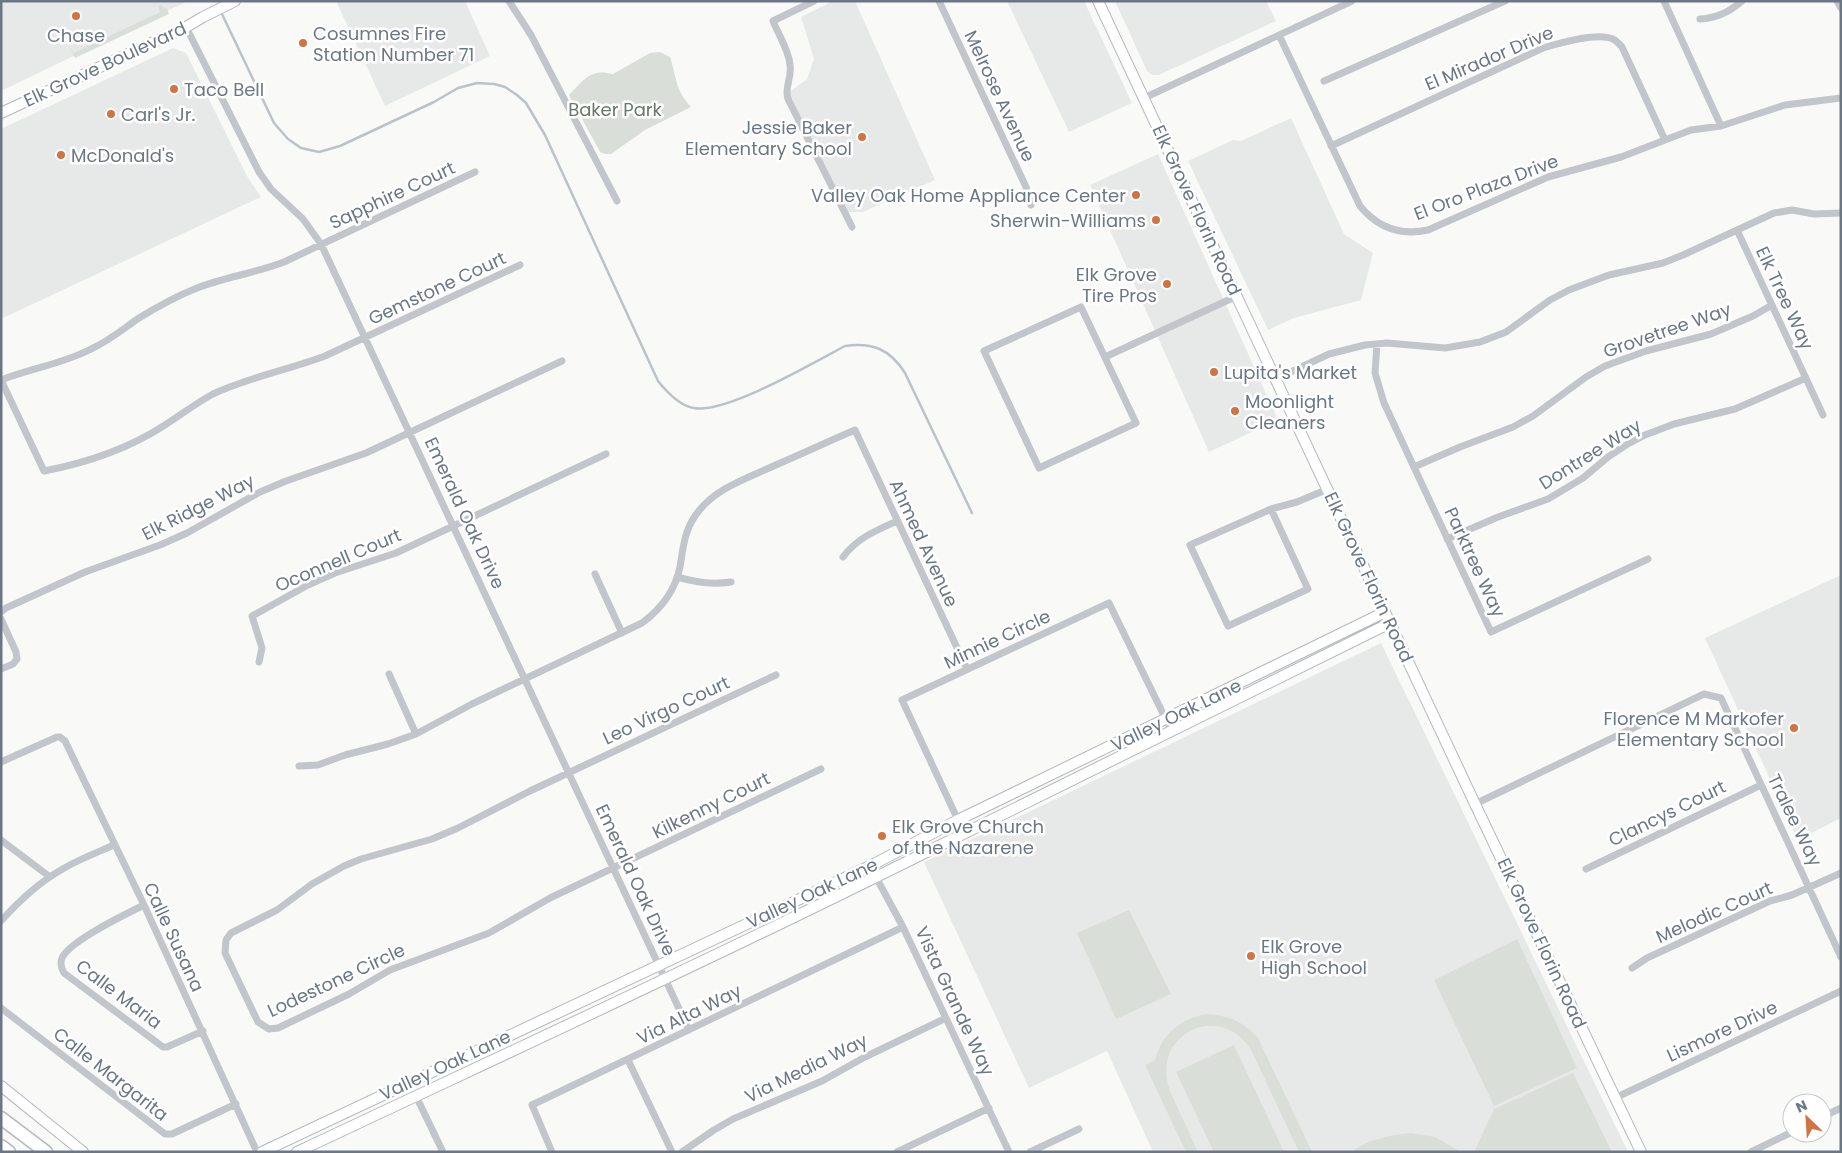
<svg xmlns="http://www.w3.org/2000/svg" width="1842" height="1153" font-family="Poppins,sans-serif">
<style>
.built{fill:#e7e9e8}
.green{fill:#d9ded8}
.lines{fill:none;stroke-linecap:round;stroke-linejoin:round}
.stream{stroke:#bbc3c8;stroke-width:2.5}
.secondary-casing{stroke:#b4b8bd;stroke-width:12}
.highway-casing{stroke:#b5b8bc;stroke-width:15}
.street{stroke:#c2c5c9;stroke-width:7}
.secondary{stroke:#fff;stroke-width:10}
.highway{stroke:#fff;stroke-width:12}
.poi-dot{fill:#cf7442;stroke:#fff;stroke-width:2}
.labels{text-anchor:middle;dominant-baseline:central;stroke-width:5;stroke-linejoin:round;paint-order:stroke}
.poi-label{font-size:18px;fill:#6c7785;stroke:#fff;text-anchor:start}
.street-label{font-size:18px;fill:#6c7785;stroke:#fff}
.park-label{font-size:18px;fill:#677866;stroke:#fff}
</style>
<rect width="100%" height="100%" fill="#f9faf8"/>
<path class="built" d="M 1,1 L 188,1 L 1,91 Z
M 336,1 L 465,1 L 490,56 L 385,106 Z
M 833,1 L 855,1 L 935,180 L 863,212 L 846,212 L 788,93 L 807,79 L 814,59 L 801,17 Z
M 1007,1 L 1084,1 L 1132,103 L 1069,132 Z
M 1115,1 L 1266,1 L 1276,21 L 1159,75 L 1152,75 L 1147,71 Z
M 173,48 L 186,53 L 247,176 L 261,197 L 1,319 L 1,129 Z
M 1291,118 L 1344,234 L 1373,253 L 1361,300 L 1294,318 L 1268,330 L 1188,161 L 1233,140 L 1241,141 Z
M 1158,154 L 1278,420 L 1209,452 L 1090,185 Z
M 1841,575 L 1841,818 L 1798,840 L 1705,638 Z
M 1381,643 L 1628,1152 L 1153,1152 L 1107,1051 L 1029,1088 L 924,862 Z"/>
<path class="green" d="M 160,5 L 167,9 L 169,14 L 75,58 L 70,47 L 74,53 L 160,12 L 158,6 Z
M 660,52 L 670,57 C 677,78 675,90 691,107 L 645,130 L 611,154 L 605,154 L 600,152 L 569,95 C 584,80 590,68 613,74 L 650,53 Z
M 1129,910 L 1171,994 L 1116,1019 L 1077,933 Z
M 1517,939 L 1577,1068 L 1494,1106 L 1434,980 Z
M 1206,1014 C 1228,1015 1244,1022 1258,1038 L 1312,1152 L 1299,1152 L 1252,1052 C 1222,999 1149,1034 1170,1091 L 1198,1152 L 1186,1152 L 1145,1065 L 1155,1060 C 1162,1034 1180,1019 1206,1014 Z
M 1234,1045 L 1284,1152 L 1214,1152 L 1176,1072 Z
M 1573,1073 L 1612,1152 L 1474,1152 L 1494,1109 Z
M 1411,1133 L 1435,1137 L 1461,1152 L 1351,1152 C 1370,1139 1389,1135 1411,1133 Z"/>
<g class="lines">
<path class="stream" d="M 221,12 L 274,123 L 288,139 L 301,148 L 319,152 L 340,146 L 434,102 L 458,88 L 477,83 L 494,84 L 505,87 L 517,95 L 526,103 L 545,135 L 658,381 C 666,391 680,406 694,408 C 726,414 813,363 845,346 C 872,342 890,349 905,373 L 972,513"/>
<defs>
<path id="secondary" d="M 1098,1 L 1475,804 L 1641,1152
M 1,113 L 186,27 L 203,17 L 235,1
M 1,1086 L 83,1152
M 262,1152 L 870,866 L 958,820 L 1385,612
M 297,1152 C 490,1061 684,972 876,877 C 1047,793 1218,707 1390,623"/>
<path id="highway" d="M 1,1118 L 46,1152
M 1,1146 L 9,1152"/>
</defs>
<use href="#secondary" class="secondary-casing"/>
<use href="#highway" class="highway-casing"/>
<path class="street" d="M 509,1 L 531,35 L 617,201
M 814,1 L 773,21 C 778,34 789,50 790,65 C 792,79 784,87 788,99 L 852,227
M 939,1 L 1026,187 L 1031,205
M 1664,1 L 1721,126
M 1837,1 L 1841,8
M 1700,19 C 1717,18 1729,12 1742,1
M 186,27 L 259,172 L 271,189 L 303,219 L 321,244 L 689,1030
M 1279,35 L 1360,206 C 1378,228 1400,236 1428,230 L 1548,177 L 1621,157 L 1691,130 L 1721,126 L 1785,105 L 1841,98
M 1324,81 L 1505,1
M 1144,98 L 1352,1
M 1331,146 L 1543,48 C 1559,43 1598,32 1613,39 C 1617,41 1619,44 1622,47 L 1665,140
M 1737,230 L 1823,415
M 1081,307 L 1136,423 L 1039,468 L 984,351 Z
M 1377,344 L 1375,373 L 1384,403 L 1491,632 L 1648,559
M 1105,357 L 1237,296
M 1276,379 L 1329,354 L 1365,345 L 1387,343 L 1445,348 L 1480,342 L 1506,332 L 1550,300 L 1569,290 L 1609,275 L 1663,263 L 1683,255 L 1774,213 L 1792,210 L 1814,214 L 1841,213
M 1,380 L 44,471 C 86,463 128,449 165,425 C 181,415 196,403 213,394 C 249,377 288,370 325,356 L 520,265
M 1,380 C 31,368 63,364 91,349 C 109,341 123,329 139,318 C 157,307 177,296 197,288 C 225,277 256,273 284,262 L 475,172
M 1414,467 L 1460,447 L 1513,427 L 1533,416 L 1586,377 L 1605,366 L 1646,351 L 1711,334 L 1753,316 L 1772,305
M 1271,509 L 1308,589 L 1228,626 L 1190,545 Z
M 1271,509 L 1297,502 L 1328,489
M 1447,539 L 1498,517 L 1548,499 L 1583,478 L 1608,457 L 1626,445 L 1645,435 L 1674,424 L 1735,409 L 1806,378
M 843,557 C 857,538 877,530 897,521
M 595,574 L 622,633
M 677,577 C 696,582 711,585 731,582
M 1,612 L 6,608 L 85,572 L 160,545 L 187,533 L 260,492 L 286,481 L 366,453 L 562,361
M 1,619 L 16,652 L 17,659 L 13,664 L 1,669
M 259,662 L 262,648 L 252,616 L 308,585 L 335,573 L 396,553 L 606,454
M 389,674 L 416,734
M 776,675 L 530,791 L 458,828 L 432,839 L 361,859 L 344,866 L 312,884 L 277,910 L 231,933 L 226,940 L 225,953 L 258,1022 L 269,1029 L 278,1028 L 349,994 L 390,970 L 489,933 L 550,898 L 821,769
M 1,762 L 57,737 L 60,737 L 65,741 L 144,905 L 257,1152
M 299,766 L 318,765 L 345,755 L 388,744 L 416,734 L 472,704 L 642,623 C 661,609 675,591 680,567 C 683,549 684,532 695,516 C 714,488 748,478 778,464 C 804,453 829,441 855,430 L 967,669
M 1475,804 L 1704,694 L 1721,698 L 1841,957
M 964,833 L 902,700 L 1109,603 L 1171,730
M 1,840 L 50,877
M 870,866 L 903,927 L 1009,1152
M 1586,869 L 1761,785
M 144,905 C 126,914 69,941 62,958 C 60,963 61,968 64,973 L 163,1047 L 167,1047 L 203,1031
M 1,921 C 19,901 38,883 61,870 C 77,860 96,853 114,845
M 1632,968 L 1647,958 L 1770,901 L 1792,895 L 1841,873
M 1,1008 L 165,1134 L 172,1134 L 236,1104
M 628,1060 L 672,1152
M 416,1096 L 443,1152
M 1615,1098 L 1841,991
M 1822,1117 L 1841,1108
M 552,1152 L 532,1105 L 903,927
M 682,1152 L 714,1130 L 733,1119 L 822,1081 L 865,1057 L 946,1018
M 897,1152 L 989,1108
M 1030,1152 L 1079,1129
M 1751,1152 L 1792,1132"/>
<use href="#secondary" class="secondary"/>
<use href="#highway" class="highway"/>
</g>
<g class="poi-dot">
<circle cx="76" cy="16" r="5"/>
<circle cx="303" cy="43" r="5"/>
<circle cx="174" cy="89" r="5"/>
<circle cx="111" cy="114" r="5"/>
<circle cx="862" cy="137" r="5"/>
<circle cx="61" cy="155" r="5"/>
<circle cx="1136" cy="195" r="5"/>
<circle cx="1156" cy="220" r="5"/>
<circle cx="1167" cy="284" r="5"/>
<circle cx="1214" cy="372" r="5"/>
<circle cx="1235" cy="411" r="5"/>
<circle cx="1794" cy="728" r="5"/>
<circle cx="882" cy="836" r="5"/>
<circle cx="1251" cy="956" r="5"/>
</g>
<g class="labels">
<g class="poi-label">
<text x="313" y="33">Cosumnes Fire<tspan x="313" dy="21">Station Number 71</tspan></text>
<text x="76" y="35" text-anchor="middle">Chase</text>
<text x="184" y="89">Taco Bell</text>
<text x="121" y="114">Carl's Jr.</text>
<text x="852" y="127" text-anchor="end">Jessie Baker<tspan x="852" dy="21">Elementary School</tspan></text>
<text x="71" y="155">McDonald's</text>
<text x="1126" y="195" text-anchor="end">Valley Oak Home Appliance Center</text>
<text x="1146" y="220" text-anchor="end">Sherwin-Williams</text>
<text x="1157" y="274" text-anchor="end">Elk Grove<tspan x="1157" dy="21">Tire Pros</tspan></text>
<text x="1224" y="372">Lupita's Market</text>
<text x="1245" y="401">Moonlight<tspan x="1245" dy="21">Cleaners</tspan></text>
<text x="1784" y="718" text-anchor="end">Florence M Markofer<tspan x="1784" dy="21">Elementary School</tspan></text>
<text x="892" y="826">Elk Grove Church<tspan x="892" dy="21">of the Nazarene</tspan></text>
<text x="1261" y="946">Elk Grove<tspan x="1261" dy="21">High School</tspan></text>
</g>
<g class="street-label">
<text transform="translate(1489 58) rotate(-23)">El Mirador Drive</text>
<text transform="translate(105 64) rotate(-25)">Elk Grove Boulevard</text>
<text transform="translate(1000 96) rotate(65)">Melrose Avenue</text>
<text transform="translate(1486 187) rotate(-21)">El Oro Plaza Drive</text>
<text transform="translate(392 195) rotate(-25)">Sapphire Court</text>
<text transform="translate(1197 210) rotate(65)">Elk Grove Florin Road</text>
<text transform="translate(437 288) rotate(-25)">Gemstone Court</text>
<text transform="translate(1785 298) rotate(65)">Elk Tree Way</text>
<text transform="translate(1667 330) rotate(-19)">Grovetree Way</text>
<text transform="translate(1590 454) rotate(-32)">Dontree Way</text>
<text transform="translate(198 507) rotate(-27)">Elk Ridge Way</text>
<text transform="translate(465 513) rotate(65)">Emerald Oak Drive</text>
<text transform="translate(924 543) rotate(65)">Ahmed Avenue</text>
<text transform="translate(338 560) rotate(-23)">Oconnell Court</text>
<text transform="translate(1475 562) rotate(65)">Parktree Way</text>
<text transform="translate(1369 577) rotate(65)">Elk Grove Florin Road</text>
<text transform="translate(997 639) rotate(-25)">Minnie Circle</text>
<text transform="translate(666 710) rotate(-25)">Leo Virgo Court</text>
<text transform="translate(1176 715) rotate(-26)">Valley Oak Lane</text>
<text transform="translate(711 805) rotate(-26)">Kilkenny Court</text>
<text transform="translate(1667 813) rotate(-26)">Clancys Court</text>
<text transform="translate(1795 820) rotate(64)">Tralee Way</text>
<text transform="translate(636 880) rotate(65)">Emerald Oak Drive</text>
<text transform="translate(812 893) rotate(-25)">Valley Oak Lane</text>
<text transform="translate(1714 912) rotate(-24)">Melodic Court</text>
<text transform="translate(174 937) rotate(65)">Calle Susana</text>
<text transform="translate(1542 943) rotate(65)">Elk Grove Florin Road</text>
<text transform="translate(336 980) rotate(-25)">Lodestone Circle</text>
<text transform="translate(119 994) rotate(37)">Calle Maria</text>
<text transform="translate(955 1001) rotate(65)">Vista Grande Way</text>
<text transform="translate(689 1014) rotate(-26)">Via Alta Way</text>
<text transform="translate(1722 1031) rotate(-25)">Lismore Drive</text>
<text transform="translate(445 1065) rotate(-25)">Valley Oak Lane</text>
<text transform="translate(806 1068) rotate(-26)">Via Media Way</text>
<text transform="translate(111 1074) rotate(38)">Calle Margarita</text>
</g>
<g class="park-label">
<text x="615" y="109">Baker Park</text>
</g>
</g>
<rect width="1842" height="1153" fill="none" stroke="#6c7785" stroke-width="5"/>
<g transform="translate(1807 1118) rotate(335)"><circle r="24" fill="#ffffff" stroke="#c4c9ce"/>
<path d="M0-4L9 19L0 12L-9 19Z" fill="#cf7442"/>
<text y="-8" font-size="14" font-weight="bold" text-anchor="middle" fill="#6c7785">N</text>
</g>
</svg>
